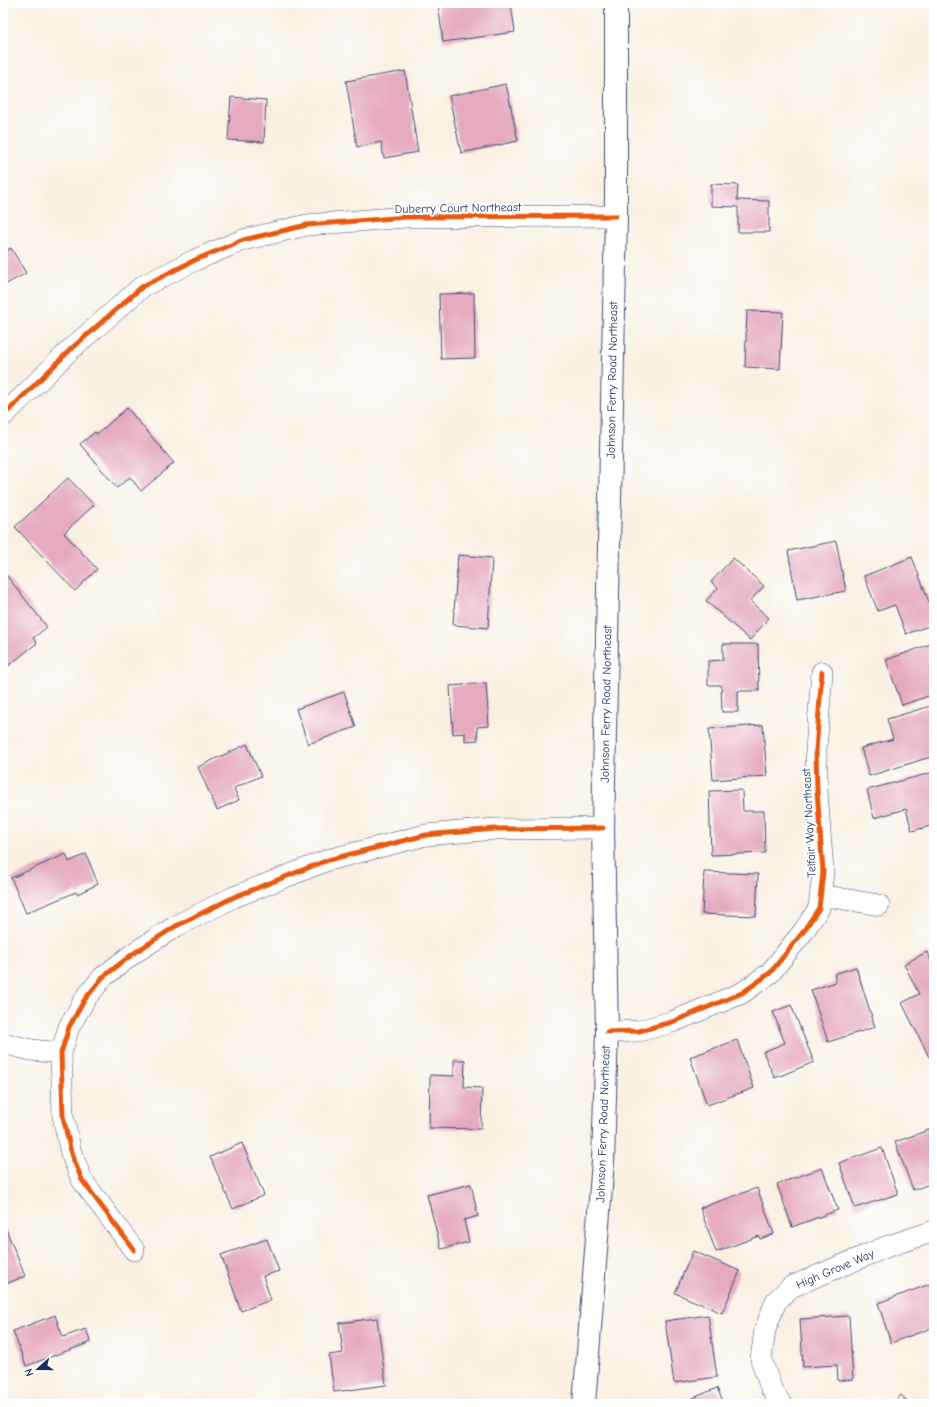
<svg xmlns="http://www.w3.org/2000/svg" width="937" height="1407" font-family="'Comic Neue',sans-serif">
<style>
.building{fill:#e5aac0}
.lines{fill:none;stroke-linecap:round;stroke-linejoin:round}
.minor-casing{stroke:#3c4c72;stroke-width:22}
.secondary-casing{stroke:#3c4c72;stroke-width:24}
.minor{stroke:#fff;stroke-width:21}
.secondary{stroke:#fff;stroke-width:22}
.cycleway-casing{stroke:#fff;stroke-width:8}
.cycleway{stroke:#e8590c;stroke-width:5}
.labels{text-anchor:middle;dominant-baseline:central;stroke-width:4;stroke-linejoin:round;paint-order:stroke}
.street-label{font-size:12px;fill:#1b2f5e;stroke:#fff}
</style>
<rect width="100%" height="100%" fill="#fff"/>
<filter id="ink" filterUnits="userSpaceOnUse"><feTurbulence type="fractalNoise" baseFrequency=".025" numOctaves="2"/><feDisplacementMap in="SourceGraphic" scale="8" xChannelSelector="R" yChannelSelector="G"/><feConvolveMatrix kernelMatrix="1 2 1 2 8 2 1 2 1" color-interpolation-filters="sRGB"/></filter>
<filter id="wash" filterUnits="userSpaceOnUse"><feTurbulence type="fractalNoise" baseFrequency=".012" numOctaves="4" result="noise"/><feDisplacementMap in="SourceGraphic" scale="16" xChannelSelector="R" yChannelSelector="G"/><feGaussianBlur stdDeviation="0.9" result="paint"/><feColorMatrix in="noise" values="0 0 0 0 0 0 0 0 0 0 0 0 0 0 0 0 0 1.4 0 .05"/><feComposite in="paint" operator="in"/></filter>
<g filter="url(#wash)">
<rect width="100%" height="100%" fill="#faf0e2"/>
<g id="blocks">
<path class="building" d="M 438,3 L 476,3 L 476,6 L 495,3 L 511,3 L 515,32 L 443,42 Z
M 405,71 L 418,152 L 384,158 L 381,142 L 357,147 L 346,81 Z
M 506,84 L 518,141 L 461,153 L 449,96 Z
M 231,97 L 266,100 L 264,142 L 228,140 Z
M 711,184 L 738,185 L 737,200 L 769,201 L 769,232 L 738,232 L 738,207 L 711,206 Z
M 11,248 L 26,273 L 3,286 L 3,253 Z
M 474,293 L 475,358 L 441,359 L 439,294 Z
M 747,311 L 783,312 L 780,369 L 745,367 Z
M 127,408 L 174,463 L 141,491 L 130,477 L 117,488 L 80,444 L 95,432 L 97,434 Z
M 68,478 L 94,505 L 64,533 L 97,569 L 75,591 L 15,527 Z
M 836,541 L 846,591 L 797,600 L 788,551 Z
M 458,555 L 492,558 L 488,628 L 453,625 Z
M 912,557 L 934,615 L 934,624 L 906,634 L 895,605 L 878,611 L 864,576 Z
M 733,558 L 764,586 L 750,601 L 769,618 L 750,640 L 706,601 L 718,588 L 711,582 Z
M 3,571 L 47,627 L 33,638 L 37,643 L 3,670 Z
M 934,643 L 934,694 L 902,705 L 886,660 Z
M 723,644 L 758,644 L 759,691 L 738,691 L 738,712 L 722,712 L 721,685 L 708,685 L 708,661 L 723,660 Z
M 486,683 L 489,726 L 477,727 L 478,740 L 465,741 L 465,733 L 453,734 L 450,686 Z
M 344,692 L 356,727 L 308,744 L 296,709 Z
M 934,705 L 934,756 L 869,776 L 861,748 L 893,739 L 887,719 Z
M 763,725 L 767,776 L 713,780 L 709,729 Z
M 247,744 L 261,776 L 234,788 L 239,800 L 217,810 L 198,767 Z
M 934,772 L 934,825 L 912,831 L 906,809 L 874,818 L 867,790 Z
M 742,790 L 743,811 L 764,811 L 765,853 L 711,855 L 709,791 Z
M 66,854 L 69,862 L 86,854 L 98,884 L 77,894 L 76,892 L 26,913 L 11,878 Z
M 704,872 L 758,874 L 756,916 L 702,914 Z
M 927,952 L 934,967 L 934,1055 L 929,1057 L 902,1003 L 919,994 L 904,964 Z
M 856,967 L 875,1027 L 828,1042 L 811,990 L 836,982 L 834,974 Z
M 791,1005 L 814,1062 L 775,1078 L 763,1052 L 785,1043 L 773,1012 Z
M 737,1040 L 754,1088 L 707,1105 L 690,1057 Z
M 454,1060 L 465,1060 L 464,1087 L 482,1088 L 481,1129 L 429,1128 L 430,1075 L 454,1076 Z
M 934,1128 L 934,1174 L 928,1177 L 930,1184 L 913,1190 L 895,1142 Z
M 242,1143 L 264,1195 L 233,1209 L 210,1157 Z
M 882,1148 L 898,1194 L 855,1208 L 839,1163 Z
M 822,1168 L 838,1210 L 792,1227 L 777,1184 Z
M 471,1184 L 478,1216 L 464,1220 L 469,1242 L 441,1249 L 427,1195 Z
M 757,1188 L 774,1234 L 760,1239 L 759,1236 L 716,1252 L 700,1208 Z
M 3,1222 L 25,1276 L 3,1285 Z
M 267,1239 L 279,1271 L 263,1276 L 271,1300 L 241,1311 L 221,1255 Z
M 693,1251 L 740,1271 L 722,1313 L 675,1293 Z
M 933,1283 L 934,1287 L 934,1327 L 891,1343 L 878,1303 Z
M 55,1315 L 63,1337 L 86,1329 L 91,1342 L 26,1366 L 13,1331 Z
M 708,1315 L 717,1377 L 674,1383 L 665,1321 Z
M 849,1316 L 853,1379 L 838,1381 L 837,1365 L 803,1367 L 800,1319 Z
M 377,1318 L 386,1385 L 334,1392 L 329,1355 L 343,1353 L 339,1323 Z
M 717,1388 L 724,1404 L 679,1404 Z
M 901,1395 L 910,1404 L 893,1404 Z"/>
</g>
</g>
<g filter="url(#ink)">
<use href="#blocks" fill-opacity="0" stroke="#3c4c72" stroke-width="1"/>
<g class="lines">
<defs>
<path id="minor" d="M 3,416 L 71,349 L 143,286 L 195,260 L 243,240 L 307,225 L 406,217 L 616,216
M 821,895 L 879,905
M 607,1032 L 639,1031 L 672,1022 L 742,993 L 770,973 L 803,932 L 819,908 L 823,872 L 817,791 L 816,750 L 822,672
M 3,1043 L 31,1050 L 61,1053
M 134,1250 L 82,1180 L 71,1153 L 63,1116 L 61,1053 L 69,1027 L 85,999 L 103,977 L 134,953 L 176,926 L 234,897 L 328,860 L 426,835 L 495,829 L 603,828
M 781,1404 L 771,1388 L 761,1359 L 765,1330 L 776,1301 L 791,1287 L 886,1247 L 934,1231"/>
<path id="secondary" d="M 584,1404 L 603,1161 L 607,1032 L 603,828 L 616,216 L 616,3"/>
</defs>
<use href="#minor" class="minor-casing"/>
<use href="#secondary" class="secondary-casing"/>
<use href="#minor" class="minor"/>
<use href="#secondary" class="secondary"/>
<defs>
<path id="cycleway" d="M 3,416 L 71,349 L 143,286 L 195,260 L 243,240 L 307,225 L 406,217 L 616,216
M 607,1032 L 639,1031 L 672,1022 L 742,993 L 770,973 L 803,932 L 819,908 L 823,872 L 817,791 L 816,750 L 822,672
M 134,1250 L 82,1180 L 71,1153 L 63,1116 L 61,1053 L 69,1027 L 85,999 L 103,977 L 134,953 L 176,926 L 234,897 L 328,860 L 426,835 L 495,829 L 603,828"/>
</defs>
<use href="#cycleway" class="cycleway-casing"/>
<use href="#cycleway" class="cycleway"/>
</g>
</g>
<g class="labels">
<g class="street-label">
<text transform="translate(458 208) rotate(-1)">Duberry Court Northeast</text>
<text transform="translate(612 380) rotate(-89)">Johnson Ferry Road Northeast</text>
<text transform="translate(606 704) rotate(-89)">Johnson Ferry Road Northeast</text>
<text transform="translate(809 823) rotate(-93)">Telfair Way Northeast</text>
<text transform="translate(603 1124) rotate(-88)">Johnson Ferry Road Northeast</text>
<text transform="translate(835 1269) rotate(-23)">High Grove Way</text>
</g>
</g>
<rect width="937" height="1407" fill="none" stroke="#fff" stroke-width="16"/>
<g transform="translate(38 1369) rotate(249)" stroke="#ffffff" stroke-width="3" paint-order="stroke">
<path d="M0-3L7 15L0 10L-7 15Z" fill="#1b2f5e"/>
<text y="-6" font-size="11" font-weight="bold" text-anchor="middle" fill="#1b2f5e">N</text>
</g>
</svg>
